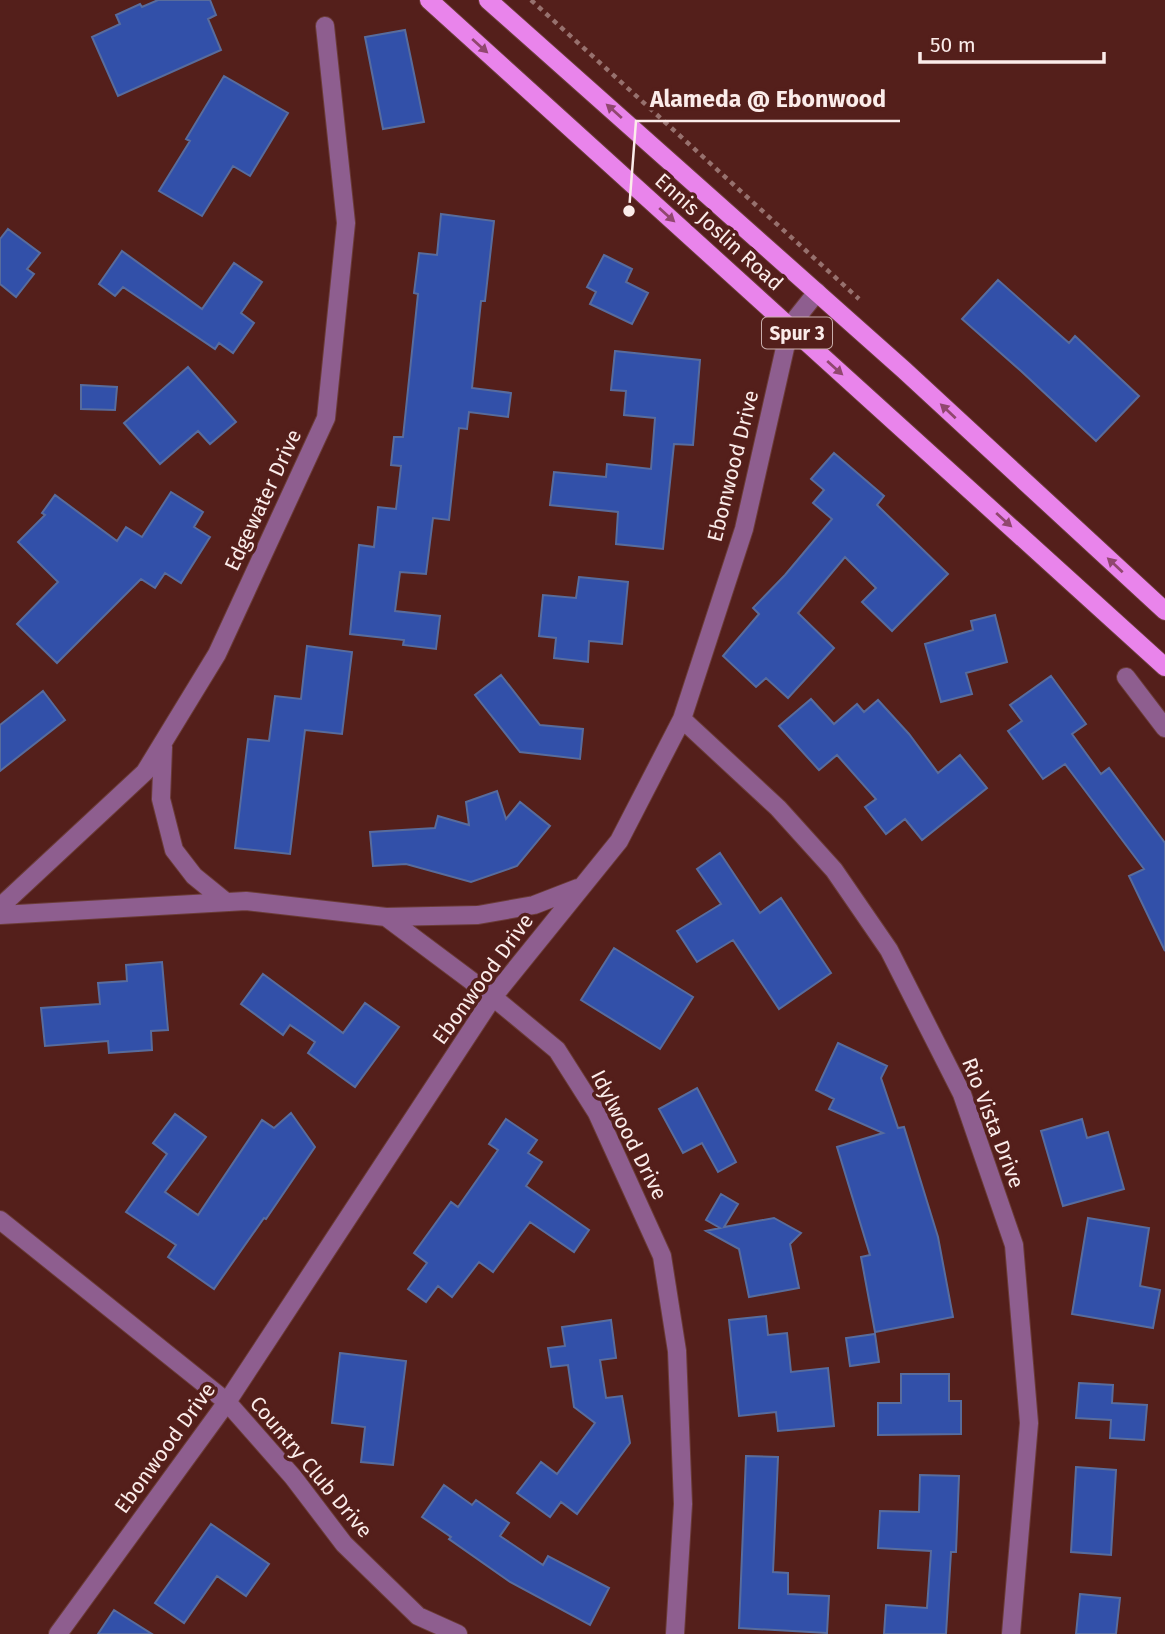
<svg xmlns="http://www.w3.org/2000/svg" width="1165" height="1634" font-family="'Fira Sans',sans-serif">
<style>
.building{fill:#3250a9;stroke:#586c9d;stroke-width:2}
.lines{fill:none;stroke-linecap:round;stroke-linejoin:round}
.street-casing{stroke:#6b3c38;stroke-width:20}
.primary-casing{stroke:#6b3c38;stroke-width:20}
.path{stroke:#97716e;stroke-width:4.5;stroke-dasharray:5 5;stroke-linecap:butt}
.street{stroke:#8e5e8f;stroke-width:18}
.primary{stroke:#e984eb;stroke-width:18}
.oneway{fill:#90476e}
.labels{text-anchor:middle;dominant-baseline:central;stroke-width:7;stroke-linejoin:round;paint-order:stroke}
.shield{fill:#541f1b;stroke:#c9aeac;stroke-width:2}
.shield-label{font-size:19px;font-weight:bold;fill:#fbecea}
.street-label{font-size:21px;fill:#fbecea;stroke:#541f1b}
.leader{fill:none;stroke:#fbecea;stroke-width:2.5}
.callout-dot{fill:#fbecea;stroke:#541f1b;stroke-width:2.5}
.callout-label{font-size:23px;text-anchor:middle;font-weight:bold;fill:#fbecea;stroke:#541f1b;stroke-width:7;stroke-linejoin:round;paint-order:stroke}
</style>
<rect width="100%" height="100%" fill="#541f1b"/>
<path class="building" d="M 158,0 L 210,0 L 216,15 L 208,19 L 221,50 L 118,96 L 92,37 L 120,24 L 116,15 L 140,4 L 142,7 Z
M 405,30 L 424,122 L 383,129 L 365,37 Z
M 224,76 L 288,113 L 250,176 L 233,166 L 202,216 L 159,191 L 190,141 L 186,139 Z
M 441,214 L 494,221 L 485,301 L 481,301 L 472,388 L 511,393 L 508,417 L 469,412 L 467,429 L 459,428 L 449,520 L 433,518 L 426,574 L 400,572 L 395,611 L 440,616 L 436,649 L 403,645 L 404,640 L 350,634 L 359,545 L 374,547 L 378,507 L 396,509 L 401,466 L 391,465 L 394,437 L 403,437 L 418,294 L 414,293 L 419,253 L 437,255 Z
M 8,229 L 40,253 L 27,269 L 34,274 L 16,297 L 0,284 L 0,239 Z
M 122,251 L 202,309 L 234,263 L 262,282 L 241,313 L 254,323 L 233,353 L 219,343 L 215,349 L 123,287 L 115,296 L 99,284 Z
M 604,255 L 632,269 L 626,282 L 648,293 L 632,324 L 590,304 L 596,292 L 587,287 Z
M 998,280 L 1069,343 L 1075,336 L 1139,396 L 1096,441 L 1021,371 L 962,319 Z
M 615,351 L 700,360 L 693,445 L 674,444 L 663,549 L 616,544 L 618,512 L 550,505 L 554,472 L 606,477 L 607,464 L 651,469 L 655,418 L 624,415 L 626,391 L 611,390 Z
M 188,367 L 236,422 L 210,444 L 198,431 L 160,464 L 124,423 Z
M 81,385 L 117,387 L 115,410 L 81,409 Z
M 834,453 L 884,496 L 877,505 L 948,574 L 892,631 L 862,602 L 876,588 L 845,557 L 798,613 L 834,648 L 788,698 L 766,678 L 756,687 L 723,656 L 759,614 L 753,608 L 785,575 L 832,519 L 813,503 L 824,490 L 811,479 Z
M 171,492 L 203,512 L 194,527 L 210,537 L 181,583 L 165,573 L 155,588 L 141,579 L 57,663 L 17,624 L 58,582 L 18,542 L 45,515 L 42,513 L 55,495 L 117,541 L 126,527 L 142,537 Z
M 579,577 L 628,582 L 622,644 L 589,641 L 588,662 L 554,658 L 556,638 L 539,636 L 543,595 L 576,598 Z
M 995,615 L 1007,662 L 966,673 L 972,694 L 941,702 L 925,644 L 973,630 L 971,621 Z
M 307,646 L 352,652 L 342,734 L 305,730 L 290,854 L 235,848 L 248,739 L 269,741 L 275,696 L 301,699 Z
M 501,675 L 540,725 L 583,729 L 580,759 L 520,752 L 475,695 Z
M 1051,676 L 1086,724 L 1072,734 L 1101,774 L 1109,768 L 1165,843 L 1165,951 L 1129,876 L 1144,869 L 1065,764 L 1043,779 L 1008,731 L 1022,721 L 1010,705 Z
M 43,691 L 65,720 L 0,771 L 0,725 Z
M 811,699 L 834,724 L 857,704 L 864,712 L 878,700 L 909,734 L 938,773 L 960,755 L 987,788 L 922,840 L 905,819 L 886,834 L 865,807 L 876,799 L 837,755 L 819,770 L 779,726 Z
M 497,791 L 506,819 L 520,802 L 550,826 L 517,866 L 471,882 L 406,864 L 373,866 L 370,832 L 435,828 L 438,816 L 469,825 L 466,802 Z
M 720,853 L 760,913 L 781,898 L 831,973 L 779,1009 L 733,940 L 697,962 L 677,931 L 721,904 L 697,869 Z
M 614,948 L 693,997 L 660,1049 L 581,1000 Z
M 162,962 L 168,1030 L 151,1031 L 152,1050 L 109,1053 L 108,1041 L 45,1046 L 41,1008 L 100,1004 L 98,983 L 127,981 L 126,965 Z
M 263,974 L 343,1033 L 365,1003 L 399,1027 L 355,1087 L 308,1053 L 315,1042 L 290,1025 L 283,1035 L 241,1004 Z
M 838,1043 L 887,1066 L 881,1078 L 898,1128 L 904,1127 L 938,1237 L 953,1317 L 875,1332 L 861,1257 L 870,1255 L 837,1147 L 883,1133 L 829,1109 L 834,1099 L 816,1090 Z
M 697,1088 L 736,1162 L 718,1172 L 702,1143 L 683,1153 L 659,1109 Z
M 291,1113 L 315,1147 L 266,1219 L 264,1218 L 214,1289 L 168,1257 L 176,1245 L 126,1212 L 167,1154 L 153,1143 L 175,1114 L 206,1137 L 165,1192 L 198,1215 L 262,1120 L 274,1128 Z
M 506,1119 L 537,1140 L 528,1153 L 542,1162 L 526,1186 L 589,1230 L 574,1252 L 530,1222 L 493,1272 L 479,1262 L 452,1297 L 438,1286 L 426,1302 L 408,1289 L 427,1263 L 414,1253 L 451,1202 L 458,1207 L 498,1150 L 489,1144 Z
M 1082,1119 L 1087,1138 L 1108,1132 L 1124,1189 L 1063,1206 L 1041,1131 Z
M 721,1194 L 738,1204 L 724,1227 L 774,1218 L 801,1233 L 790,1244 L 799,1288 L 749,1297 L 739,1249 L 706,1231 L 720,1228 L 706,1220 Z
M 1088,1218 L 1149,1228 L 1140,1286 L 1160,1290 L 1153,1328 L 1072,1314 Z
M 766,1316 L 768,1335 L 787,1333 L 791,1372 L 828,1368 L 834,1426 L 778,1431 L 776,1412 L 739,1416 L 729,1320 Z
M 611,1320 L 616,1358 L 600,1360 L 606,1398 L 622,1396 L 630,1443 L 577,1514 L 561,1502 L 550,1517 L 517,1493 L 541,1462 L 557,1474 L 595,1423 L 574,1407 L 568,1365 L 551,1367 L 548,1348 L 565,1346 L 562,1327 Z
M 875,1334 L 879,1362 L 850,1366 L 846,1338 Z
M 340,1353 L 406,1361 L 393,1465 L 361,1462 L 365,1427 L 332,1423 Z
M 901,1374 L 949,1374 L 949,1401 L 961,1401 L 961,1434 L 878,1435 L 878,1403 L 901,1403 Z
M 1079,1383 L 1113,1385 L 1112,1403 L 1147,1405 L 1144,1440 L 1110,1438 L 1111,1420 L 1076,1418 Z
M 746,1456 L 778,1457 L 773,1572 L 788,1573 L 788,1594 L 829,1596 L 827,1633 L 739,1628 Z
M 1076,1467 L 1116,1470 L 1111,1555 L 1071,1552 Z
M 920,1475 L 959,1476 L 956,1552 L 951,1552 L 946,1634 L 884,1634 L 886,1605 L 927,1608 L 931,1551 L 878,1548 L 880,1511 L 919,1512 Z
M 444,1485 L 472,1505 L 476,1500 L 509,1523 L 500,1536 L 543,1565 L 548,1556 L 609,1588 L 590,1625 L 510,1582 L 449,1539 L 451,1537 L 422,1517 Z
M 211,1524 L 269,1564 L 246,1596 L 217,1576 L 184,1623 L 155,1603 Z
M 1080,1594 L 1120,1598 L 1116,1634 L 1076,1634 Z
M 114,1610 L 152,1634 L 98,1634 Z"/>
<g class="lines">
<defs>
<path id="street" d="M 1126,677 L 1165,728
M 682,719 L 778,808 L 834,870 L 889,950 L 962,1094 L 1014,1245 L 1029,1423 L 1011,1634
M 163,747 L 161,799 L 174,850 L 194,876 L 226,902
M 0,907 L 145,772 L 217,654 L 326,418 L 346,223 L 325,26
M 0,915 L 246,901 L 386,917 L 493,997 L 557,1050 L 597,1113 L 662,1256 L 677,1351 L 683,1504 L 675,1634
M 386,917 L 478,915 L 534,905 L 578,888
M 0,1220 L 227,1402 L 293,1477 L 344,1544 L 418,1616 L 458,1634
M 58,1634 L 227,1402 L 493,997 L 619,841 L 682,719 L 744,529 L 790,326 L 817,292"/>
<path id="primary" d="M 429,0 L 1165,667
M 488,0 L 904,370 L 1165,611"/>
</defs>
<use href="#street" class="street-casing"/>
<use href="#primary" class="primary-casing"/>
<path class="path" d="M 531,0 L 859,299"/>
<use href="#street" class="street"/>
<use href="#primary" class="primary"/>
</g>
<defs><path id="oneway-solid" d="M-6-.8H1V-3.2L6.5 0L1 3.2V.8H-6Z" transform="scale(1.75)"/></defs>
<g class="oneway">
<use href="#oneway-solid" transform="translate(480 46) rotate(42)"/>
<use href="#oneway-solid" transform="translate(614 111) rotate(-138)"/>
<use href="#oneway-solid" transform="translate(667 215) rotate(42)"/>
<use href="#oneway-solid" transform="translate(835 368) rotate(42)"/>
<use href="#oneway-solid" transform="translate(948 411) rotate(-137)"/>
<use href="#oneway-solid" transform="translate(1004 520) rotate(42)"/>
<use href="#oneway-solid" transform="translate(1115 565) rotate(-137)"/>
</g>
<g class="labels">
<rect class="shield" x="762" y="317.5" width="70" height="31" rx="5"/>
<g class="shield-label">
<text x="797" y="333">Spur 3</text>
</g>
<g class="street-label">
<text transform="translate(719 232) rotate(42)">Ennis Joslin Road</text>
<text transform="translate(733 466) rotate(-76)">Ebonwood Drive</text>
<text transform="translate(263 500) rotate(-65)">Edgewater Drive</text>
<text transform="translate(483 979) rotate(-54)">Ebonwood Drive</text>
<text transform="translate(993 1123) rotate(69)">Rio Vista Drive</text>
<text transform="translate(629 1135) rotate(63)">Idylwood Drive</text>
<text transform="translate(165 1448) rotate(-54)">Ebonwood Drive</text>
<text transform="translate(311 1467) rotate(50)">Country Club Drive</text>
</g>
</g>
<path class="leader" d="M629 211L636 121H900"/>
<circle class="callout-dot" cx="629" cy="211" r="7"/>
<g class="callout-label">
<text x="768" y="107">Alameda @ Ebonwood</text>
</g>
<path d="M920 52v10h184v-10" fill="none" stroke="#fbecea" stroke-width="3.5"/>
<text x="930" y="52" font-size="21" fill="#fbecea" stroke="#541f1b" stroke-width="5" paint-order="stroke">50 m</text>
</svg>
